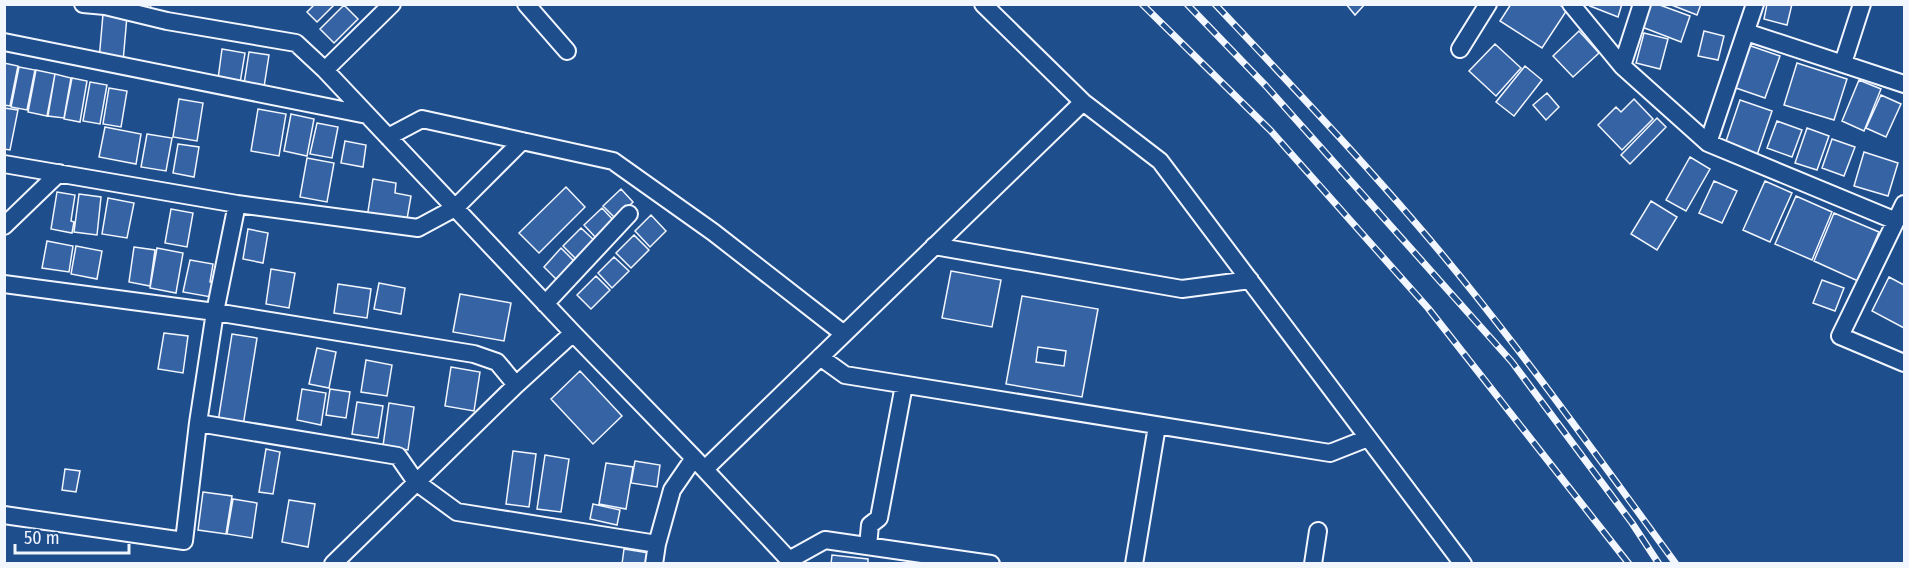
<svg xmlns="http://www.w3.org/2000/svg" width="1909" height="568" font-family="'Fira Sans Condensed',sans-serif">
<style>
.building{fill:#3563a3;stroke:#f2f6ff;stroke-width:1.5;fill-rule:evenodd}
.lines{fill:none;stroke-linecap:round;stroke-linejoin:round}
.minor-casing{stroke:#f2f6ff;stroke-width:20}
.minor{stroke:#1f4e8c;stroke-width:16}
.rail-casing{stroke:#f2f6ff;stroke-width:7}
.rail{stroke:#1f4e8c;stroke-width:4.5;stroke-dasharray:14;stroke-linecap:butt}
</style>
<rect width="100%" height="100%" fill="#1f4e8c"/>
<path class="building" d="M 125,4 L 151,4 L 150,10 Z
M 315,4 L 335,4 L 317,22 L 307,12 Z
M 1346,4 L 1365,4 L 1355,15 Z
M 1511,4 L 1558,4 L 1567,10 L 1542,48 L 1500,21 Z
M 1591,4 L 1622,4 L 1618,17 L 1590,6 Z
M 1651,4 L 1657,4 L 1690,16 L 1681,42 L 1642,27 Z
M 1669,4 L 1701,4 L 1697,15 Z
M 1767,4 L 1792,4 L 1787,25 L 1764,19 Z
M 344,5 L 358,19 L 334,43 L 320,29 Z
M 103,14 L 127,16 L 123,62 L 99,60 Z
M 1579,31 L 1599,53 L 1573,77 L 1553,56 Z
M 1704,31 L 1724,36 L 1718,60 L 1698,56 Z
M 1644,33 L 1668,39 L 1660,69 L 1636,63 Z
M 1495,44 L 1521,68 L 1496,96 L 1469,71 Z
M 1748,45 L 1780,56 L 1765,98 L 1733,87 Z
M 222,49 L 245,53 L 240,83 L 218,79 Z
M 249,52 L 269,55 L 264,87 L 244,84 Z
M 4,63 L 18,66 L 10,106 L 4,105 Z
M 1797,63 L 1847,79 L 1834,120 L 1784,105 Z
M 1525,66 L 1542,80 L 1514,116 L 1496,102 Z
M 19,67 L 35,70 L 27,110 L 11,107 Z
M 36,70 L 55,74 L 47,116 L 28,112 Z
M 55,74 L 71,78 L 64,118 L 48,116 Z
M 72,78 L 87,81 L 80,122 L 64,119 Z
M 1859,80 L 1881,89 L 1864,131 L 1842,121 Z
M 90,82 L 107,85 L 100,124 L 83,121 Z
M 109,88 L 127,91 L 121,127 L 103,124 Z
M 1547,93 L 1559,107 L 1546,120 L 1533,105 Z
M 1881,95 L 1901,104 L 1886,137 L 1866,128 Z
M 179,99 L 203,103 L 197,141 L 173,137 Z
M 1634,99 L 1653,119 L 1622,150 L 1598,125 L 1616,107 L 1621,112 Z
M 1740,100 L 1772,111 L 1756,158 L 1724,147 Z
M 4,108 L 18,110 L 10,150 L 4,149 Z
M 258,109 L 286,114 L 279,156 L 251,151 Z
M 291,114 L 314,119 L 307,156 L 284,151 Z
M 1657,118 L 1666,127 L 1630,164 L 1621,155 Z
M 1777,121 L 1802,130 L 1792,157 L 1767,148 Z
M 317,123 L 338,127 L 332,158 L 310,154 Z
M 105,127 L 141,134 L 136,164 L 99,157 Z
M 1807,128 L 1829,136 L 1817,170 L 1795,163 Z
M 147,134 L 172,138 L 166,171 L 141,167 Z
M 1832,139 L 1855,147 L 1844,176 L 1822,168 Z
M 345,141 L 366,145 L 363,167 L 341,163 Z
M 178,144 L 199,147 L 194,177 L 173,173 Z
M 1864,152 L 1898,163 L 1888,196 L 1854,186 Z
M 1690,157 L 1710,169 L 1686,211 L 1666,200 Z
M 307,158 L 334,163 L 327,202 L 300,197 Z
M 373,179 L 396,183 L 395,193 L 411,196 L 406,225 L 367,218 Z
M 1714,181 L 1737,191 L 1722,223 L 1699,213 Z
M 1765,181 L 1792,193 L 1770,242 L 1743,230 Z
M 566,187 L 585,207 L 539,253 L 519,233 Z
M 621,189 L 633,202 L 616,219 L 603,206 Z
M 57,192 L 75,195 L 71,221 L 74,222 L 72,233 L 51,229 Z
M 79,194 L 101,197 L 97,235 L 74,232 Z
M 1796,196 L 1832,212 L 1812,260 L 1775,244 Z
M 108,198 L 134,203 L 127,238 L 102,234 Z
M 1651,201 L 1677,217 L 1657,250 L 1631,234 Z
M 602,208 L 615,222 L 597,239 L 584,225 Z
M 171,209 L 193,213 L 187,247 L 165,243 Z
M 1834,213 L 1879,232 L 1858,281 L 1814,261 Z
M 651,215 L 666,231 L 650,247 L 635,231 Z
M 581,228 L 595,241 L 577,260 L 563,246 Z
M 248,229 L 268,233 L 263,263 L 243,259 Z
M 634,235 L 649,250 L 631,268 L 616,253 Z
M 47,241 L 73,246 L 69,272 L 42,268 Z
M 76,246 L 102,251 L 97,279 L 71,274 Z
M 134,247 L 155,250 L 150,286 L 129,282 Z
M 157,248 L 183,253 L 176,293 L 150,288 Z
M 561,248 L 575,262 L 557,280 L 544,267 Z
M 614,257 L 629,271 L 612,288 L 598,273 Z
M 190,260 L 213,264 L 210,282 L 214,283 L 211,297 L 183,292 Z
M 271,269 L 295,273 L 289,308 L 266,304 Z
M 951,271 L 1001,280 L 992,327 L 942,318 Z
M 596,276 L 610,290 L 591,309 L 577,295 Z
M 1889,277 L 1904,285 L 1904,328 L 1872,311 Z
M 1822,280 L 1844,288 L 1835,311 L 1813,303 Z
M 379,283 L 405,288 L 401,314 L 374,309 Z
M 338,284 L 371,289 L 367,318 L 334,313 Z
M 460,294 L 511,303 L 504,341 L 453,332 Z
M 1022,296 L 1098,309 L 1082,397 L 1006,384 ZM 1038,347 L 1066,351 L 1064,366 L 1036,362 Z
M 164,333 L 188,336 L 183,373 L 158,369 Z
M 232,334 L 257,338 L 243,426 L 218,422 Z
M 317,348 L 336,352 L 329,388 L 309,384 Z
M 366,360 L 392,365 L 387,396 L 361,392 Z
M 451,367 L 480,372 L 474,411 L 445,406 Z
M 580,371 L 622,416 L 593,444 L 551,399 Z
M 302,389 L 326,393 L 321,425 L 297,420 Z
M 330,389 L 350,392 L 346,418 L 326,415 Z
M 357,402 L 383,406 L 378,438 L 352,434 Z
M 389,403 L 414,407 L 408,450 L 383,446 Z
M 266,449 L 280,452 L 273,494 L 259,492 Z
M 513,451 L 536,454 L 529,507 L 506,504 Z
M 545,455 L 569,459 L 561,512 L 537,509 Z
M 635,461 L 660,465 L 657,487 L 631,483 Z
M 606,463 L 633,467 L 626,509 L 599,504 Z
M 65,469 L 80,471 L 76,492 L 62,490 Z
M 203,492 L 232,496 L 226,534 L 198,530 Z
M 233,499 L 257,503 L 252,538 L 227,534 Z
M 289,500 L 315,504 L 308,547 L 282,542 Z
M 593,504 L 620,510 L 617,525 L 590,519 Z
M 624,549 L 649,553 L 647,564 L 622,564 Z
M 832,555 L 868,559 L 868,564 L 831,564 Z"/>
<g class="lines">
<defs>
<path id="minor" d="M 83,4 L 105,6 L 167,21 L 296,43 L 325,70 L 573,333 L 694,458 L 793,564
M 526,4 L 567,51
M 983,4 L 1083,102 L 1160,161 L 1463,564
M 1571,4 L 1622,66 L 1708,143 L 1896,221
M 1746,32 L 1904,84
M 4,42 L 367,115
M 1460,49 L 1488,4
M 1843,63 L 1862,4
M 1622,66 L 1642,4
M 325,70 L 392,4
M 388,137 L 422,119 L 613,161 L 713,232 L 844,334
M 1708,143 L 1755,4
M 4,164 L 237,204 L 418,228 L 455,208 L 522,141
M 1904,204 L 1840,336 L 1904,363
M 4,226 L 59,173
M 934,246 L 1182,289 L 1250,280
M 4,284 L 215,312 L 474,354 L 497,362 L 516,385
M 545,304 L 629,214
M 820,357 L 845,375 L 1330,453 L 1368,438
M 198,423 L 398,456 L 416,482 L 457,512 L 657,544
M 705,469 L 1083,102
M 4,515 L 184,541 L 198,423 L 215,312 L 237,204
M 868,546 L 870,525 L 879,518 L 904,385
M 789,560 L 825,540 L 991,564
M 333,564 L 516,385 L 573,333
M 654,564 L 657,544 L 672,490 L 694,458
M 1134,564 L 1157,426
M 1313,564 L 1318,531"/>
</defs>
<use href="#minor" class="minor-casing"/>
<use href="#minor" class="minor"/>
<defs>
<path id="rail" d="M 1142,4 L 1271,131 L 1428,308 L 1629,564
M 1187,4 L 1266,86 L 1512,362 L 1632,523 L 1659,564
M 1215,4 C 1292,86 1369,167 1441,253 C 1524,353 1599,459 1676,564"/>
</defs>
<use href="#rail" class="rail-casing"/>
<use href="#rail" class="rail"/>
</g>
<rect width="1909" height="568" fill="none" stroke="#f2f6ff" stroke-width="12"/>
<path d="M15 544v9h114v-9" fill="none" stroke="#f2f6ff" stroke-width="3"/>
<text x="24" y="544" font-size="18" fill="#f2f6ff" stroke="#1f4e8c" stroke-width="4.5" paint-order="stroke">50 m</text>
</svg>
